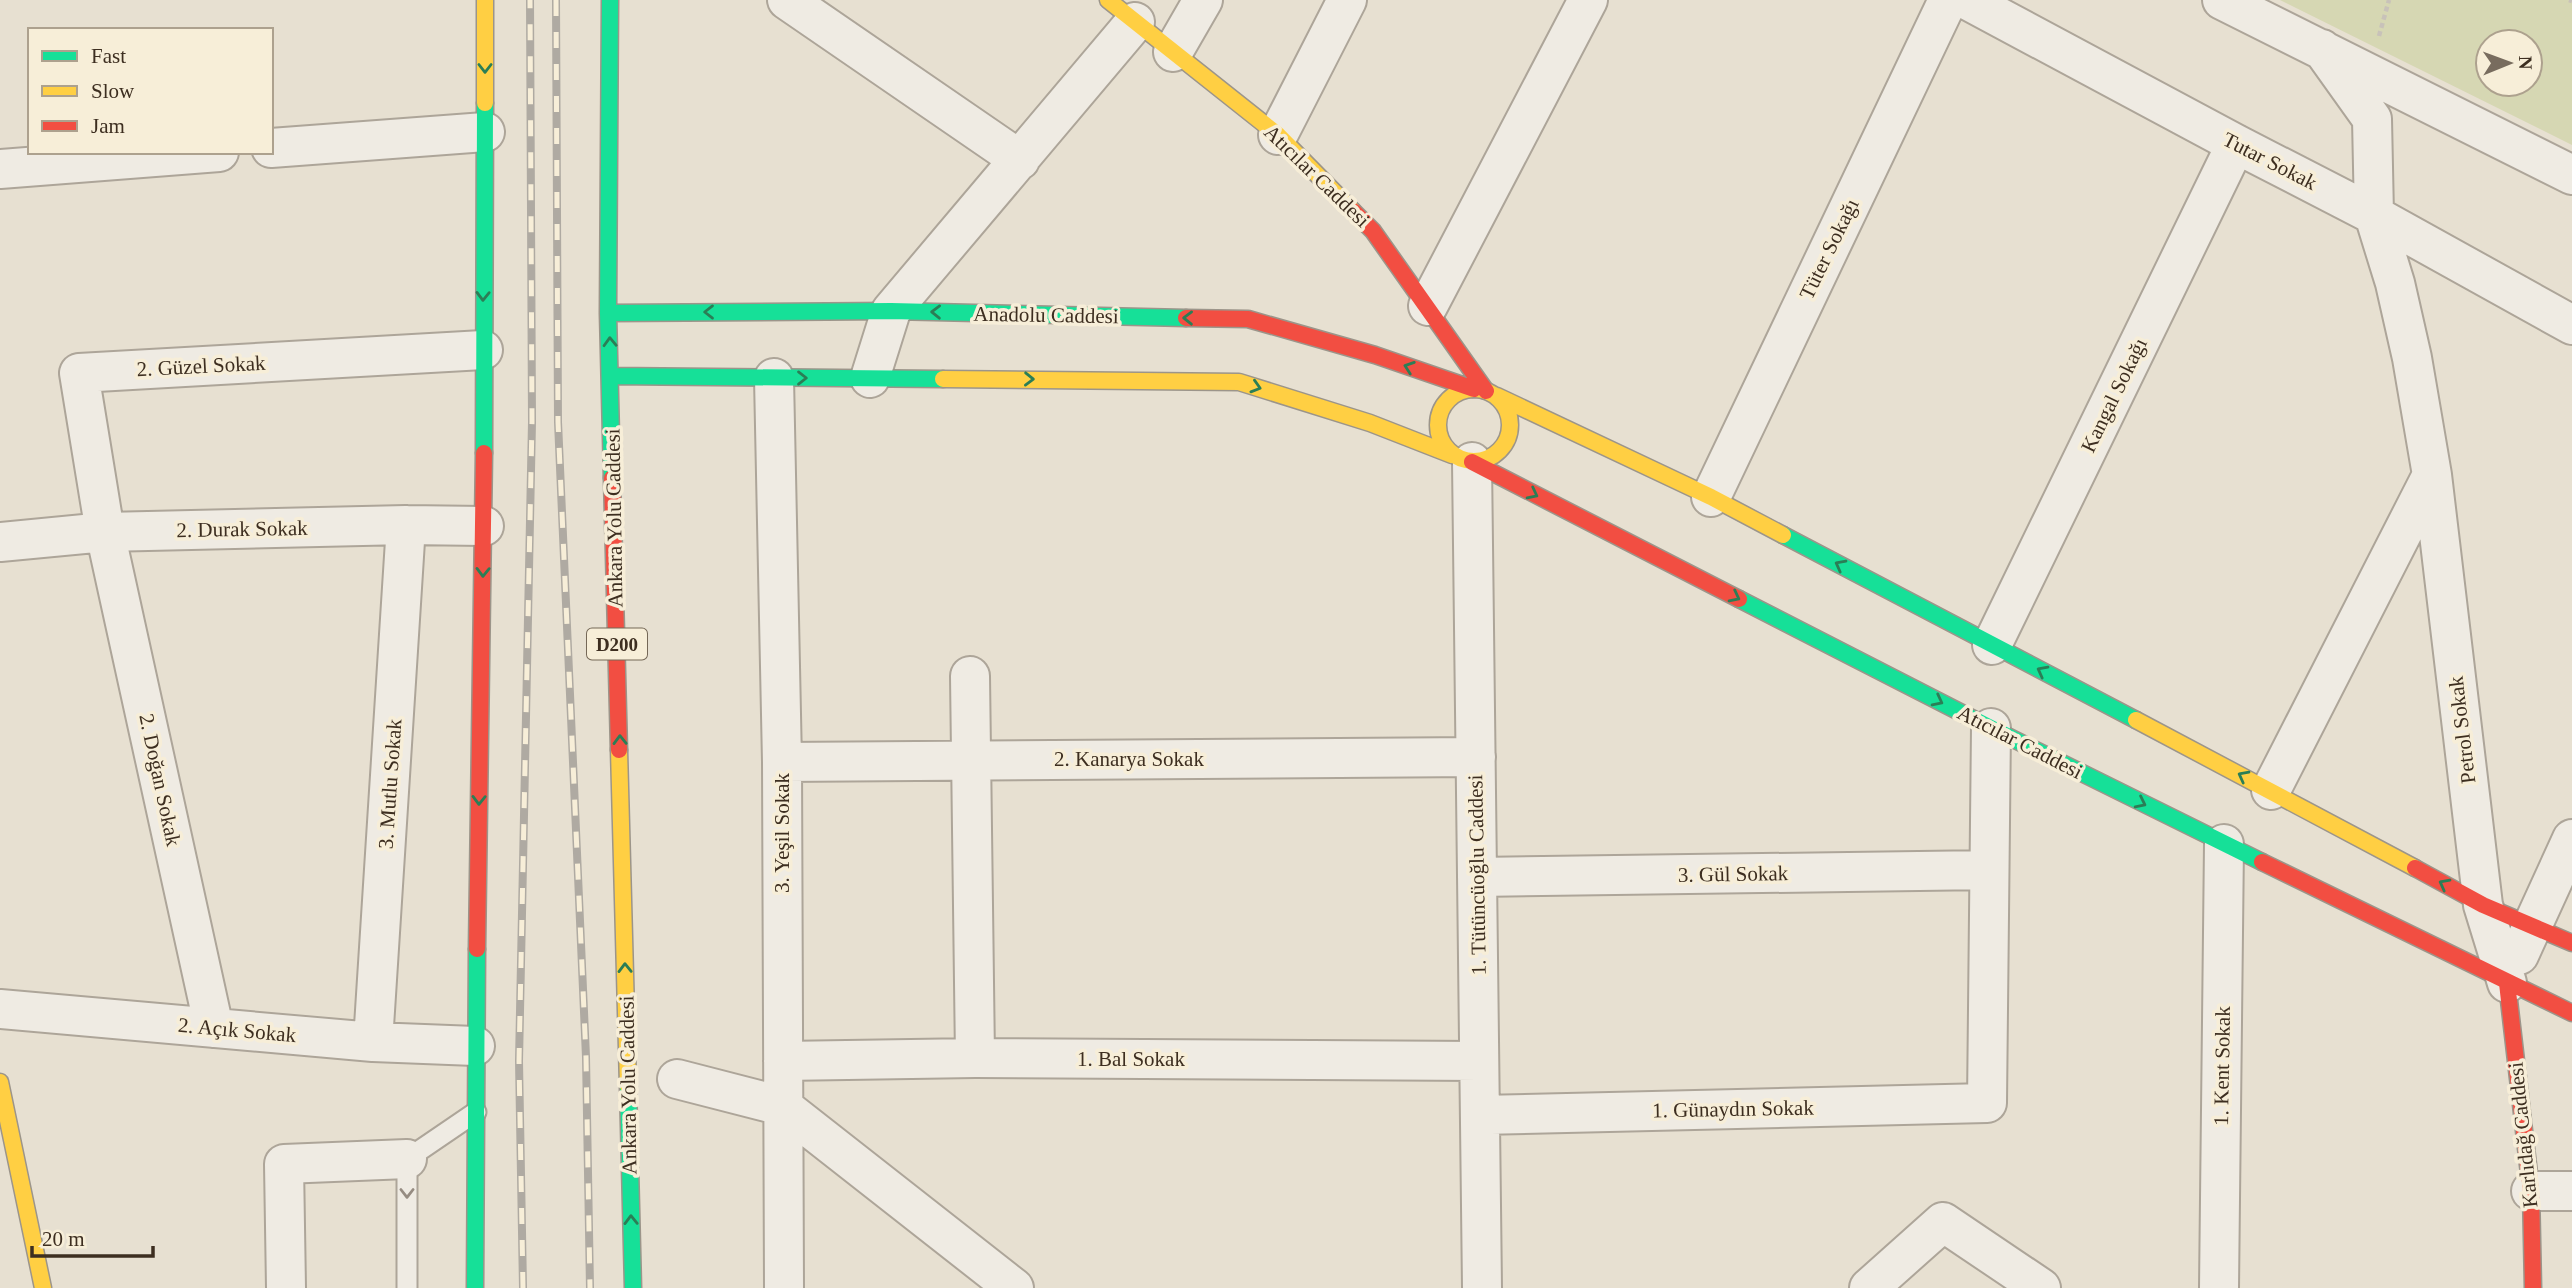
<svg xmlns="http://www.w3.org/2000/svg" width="2572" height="1288" font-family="'Times New Roman',serif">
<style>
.green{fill:#d6d7b3;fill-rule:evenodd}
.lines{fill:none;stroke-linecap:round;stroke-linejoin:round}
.lane-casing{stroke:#ada599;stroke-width:23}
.street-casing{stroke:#ada599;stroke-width:42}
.fast-casing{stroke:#9c958a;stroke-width:19}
.slow-casing{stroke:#9c958a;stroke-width:19}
.jam-casing{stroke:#9c958a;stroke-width:19}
.path{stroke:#c8c2b9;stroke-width:4.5;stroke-dasharray:5 3.5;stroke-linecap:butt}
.lane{stroke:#efebe3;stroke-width:19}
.street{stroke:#efebe3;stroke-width:38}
.fast{stroke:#16e098;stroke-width:16}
.slow{stroke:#ffcf43;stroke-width:16}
.jam{stroke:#f24e42;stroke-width:16}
.rail-casing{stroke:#afaaa2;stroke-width:8}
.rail{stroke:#f7eed8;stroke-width:5;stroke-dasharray:16;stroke-linecap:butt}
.oneway{stroke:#2b7e56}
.oneway2{stroke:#968c82}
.labels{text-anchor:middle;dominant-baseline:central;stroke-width:7;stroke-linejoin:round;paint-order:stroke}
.shield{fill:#f7eed8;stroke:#756857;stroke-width:2}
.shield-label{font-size:19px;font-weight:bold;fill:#3d2e20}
.street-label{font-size:21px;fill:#3d2e20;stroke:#f7eed8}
</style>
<rect width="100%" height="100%" fill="#e7e0d1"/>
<path class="green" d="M 2280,0 L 2572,0 L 2572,145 ZM 2488,42 L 2530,42 L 2530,84 L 2488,84 Z"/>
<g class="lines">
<defs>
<path id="lane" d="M 407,1288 L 407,1159 L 476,1112"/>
<path id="street" d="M 787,0 L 1020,160
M 1967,0 L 2236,144 L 2374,215 L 2572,325
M 2222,0 L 2572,175
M 2322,49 L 2372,119 L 2374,215 L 2395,283 L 2412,358 L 2432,475 L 2483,905 L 2507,983
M 1173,52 L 1203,0
M 1278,135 L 1347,0
M 271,148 L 485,132
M 0,169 L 219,152
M 1428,306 L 1588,0
M 774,378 L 782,762 L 784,1288
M 870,378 L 891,311 L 1135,22
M 1472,462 L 1482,1288
M 1711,497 L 1948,0
M 0,542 L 105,532 L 406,525 L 484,526
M 1992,645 L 2236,144
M 970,676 L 975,1058
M 782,762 L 1476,757
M 2271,790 L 2432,475
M 1477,877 L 1989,870
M 2519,955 L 2572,839
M 0,1009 L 373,1042 L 475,1046
M 214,1028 L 105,532 L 79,373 L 483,350
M 373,1042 L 406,525
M 783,1061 L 975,1058 L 1479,1061
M 677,1079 L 782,1106 L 1014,1288
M 1480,1115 L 1987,1103 L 1991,728
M 2531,1191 L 2572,1191
M 286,1288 L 284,1164 L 407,1159
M 1869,1288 L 1943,1222 L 2041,1288
M 2219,1288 L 2224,844"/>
<path id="fast" d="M 610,0 L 608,313 L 612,478
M 608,313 L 891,311 L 1186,318
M 611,376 L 943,379
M 484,453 L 485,103
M 1783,535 L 2136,720
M 1739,599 L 1991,728 L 2262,862
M 628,1086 L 633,1288
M 475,1288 L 477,949"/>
<path id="slow" d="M 1108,0 L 1278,135 L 1353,211
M 485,103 L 485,0
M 943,379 L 1239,382 L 1370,423 L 1452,455
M1438 425a36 36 0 1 1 72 0a36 36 0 1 1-72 0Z
M 1497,396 L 1711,497 L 1783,535
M 2136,720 L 2415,868
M 619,750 L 628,1086
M 0,1082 L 43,1288"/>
<path id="jam" d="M 1353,211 L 1373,231 L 1486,391
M 1186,318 L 1248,319 L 1375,355 L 1474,389
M 1472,462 L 1739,599
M 612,478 L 619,750
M 2262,862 L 2572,1013
M 2415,868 L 2483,905 L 2572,943
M 477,949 L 484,453
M 2507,983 L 2531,1191 L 2533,1288"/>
</defs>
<use href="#lane" class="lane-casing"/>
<use href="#street" class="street-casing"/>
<use href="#fast" class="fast-casing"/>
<use href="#slow" class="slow-casing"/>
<use href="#jam" class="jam-casing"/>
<path class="path" d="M 2569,0 L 2572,1
M 2379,36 L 2389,0"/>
<use href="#lane" class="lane"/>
<use href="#street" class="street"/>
<use href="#fast" class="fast"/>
<use href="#slow" class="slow"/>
<use href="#jam" class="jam"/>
<defs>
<path id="rail" d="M 556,0 L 558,422 L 586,1057 L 590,1288
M 523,1288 L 519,1061 L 532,422 L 530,0"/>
</defs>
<use href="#rail" class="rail-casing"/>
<use href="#rail" class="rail"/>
</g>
<defs><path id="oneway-chevron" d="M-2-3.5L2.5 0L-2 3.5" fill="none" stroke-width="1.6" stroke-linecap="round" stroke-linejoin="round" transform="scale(1.75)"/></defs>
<g class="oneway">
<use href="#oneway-chevron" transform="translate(485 68) rotate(90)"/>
<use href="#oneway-chevron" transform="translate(483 296) rotate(91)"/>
<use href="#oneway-chevron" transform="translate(709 312) rotate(180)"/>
<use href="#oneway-chevron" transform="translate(936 312) rotate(-179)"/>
<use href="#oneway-chevron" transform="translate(1188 318) rotate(-179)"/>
<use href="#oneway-chevron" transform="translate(610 342) rotate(-92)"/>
<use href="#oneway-chevron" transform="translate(1409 367) rotate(-161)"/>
<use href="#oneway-chevron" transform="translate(802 378)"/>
<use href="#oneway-chevron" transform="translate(1029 379) rotate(1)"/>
<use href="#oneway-chevron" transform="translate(1256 387) rotate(17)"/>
<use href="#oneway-chevron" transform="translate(1533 494) rotate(27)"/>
<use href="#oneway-chevron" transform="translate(1840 565) rotate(-152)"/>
<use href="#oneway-chevron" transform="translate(483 572) rotate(91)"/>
<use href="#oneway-chevron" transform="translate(1735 597) rotate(27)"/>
<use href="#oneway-chevron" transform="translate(2042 671) rotate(-152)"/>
<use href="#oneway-chevron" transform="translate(1938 701) rotate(27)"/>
<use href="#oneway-chevron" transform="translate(620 740) rotate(-91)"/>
<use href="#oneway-chevron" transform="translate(2243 776) rotate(-152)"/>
<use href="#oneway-chevron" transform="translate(479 800) rotate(91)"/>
<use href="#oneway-chevron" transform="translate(2141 803) rotate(26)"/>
<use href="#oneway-chevron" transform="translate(2444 884) rotate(-152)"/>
<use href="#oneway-chevron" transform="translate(625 968) rotate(-91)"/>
<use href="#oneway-chevron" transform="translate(631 1220) rotate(-91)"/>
</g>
<use class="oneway2" href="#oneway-chevron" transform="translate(407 1193) rotate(90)"/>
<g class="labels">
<rect class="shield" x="587" y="628.5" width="60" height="31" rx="5"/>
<g class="shield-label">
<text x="617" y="644">D200</text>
</g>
<g class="street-label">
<text transform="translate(2270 161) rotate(27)">Tutar Sokak</text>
<text transform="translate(1317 176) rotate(44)">Atıcılar Caddesi</text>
<text transform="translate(1829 249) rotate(-64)">Tüter Sokağı</text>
<text transform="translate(1046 315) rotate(1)">Anadolu Caddesi</text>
<text transform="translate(201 366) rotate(-3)">2. Güzel Sokak</text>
<text transform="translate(2114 395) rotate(-64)">Kangal Sokağı</text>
<text transform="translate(614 518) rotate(-91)">Ankara Yolu Caddesi</text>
<text transform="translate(242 529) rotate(-1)">2. Durak Sokak</text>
<text transform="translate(2462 730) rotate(-97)">Petrol Sokak</text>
<text transform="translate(2020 742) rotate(27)">Atıcılar Caddesi</text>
<text x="1129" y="759">2. Kanarya Sokak</text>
<text transform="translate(160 780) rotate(78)">2. Doğan Sokak</text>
<text transform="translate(390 784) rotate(-86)">3. Mutlu Sokak</text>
<text transform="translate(782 833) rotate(-90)">3. Yeşil Sokak</text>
<text transform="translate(1733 874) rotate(-1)">3. Gül Sokak</text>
<text transform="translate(1477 875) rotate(-91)">1. Tütüncüoğlu Caddesi</text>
<text transform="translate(237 1030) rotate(5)">2. Açık Sokak</text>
<text x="1131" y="1059">1. Bal Sokak</text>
<text transform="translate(2222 1066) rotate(-89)">1. Kent Sokak</text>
<text transform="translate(628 1085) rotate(-91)">Ankara Yolu Caddesi</text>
<text transform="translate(1733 1109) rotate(-1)">1. Günaydın Sokak</text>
<text transform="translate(2523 1135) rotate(-96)">Karlıdağ Caddesi</text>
</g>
</g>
<rect x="28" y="28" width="245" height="126" fill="#f7eed8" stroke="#ada18e" stroke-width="2"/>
<rect x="42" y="51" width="35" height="10" fill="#16e098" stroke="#ada18e" stroke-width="2"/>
<text x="91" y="63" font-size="21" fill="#3d2e20">Fast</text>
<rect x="42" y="86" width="35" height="10" fill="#ffcf43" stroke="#ada18e" stroke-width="2"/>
<text x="91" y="98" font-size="21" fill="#3d2e20">Slow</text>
<rect x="42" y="121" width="35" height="10" fill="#f24e42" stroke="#ada18e" stroke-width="2"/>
<text x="91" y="133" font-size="21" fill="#3d2e20">Jam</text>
<g transform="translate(2509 63) rotate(89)"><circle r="33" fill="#f7eed8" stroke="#ada18e" stroke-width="2"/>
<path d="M0-5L12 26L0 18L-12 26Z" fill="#786c5e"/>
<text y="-10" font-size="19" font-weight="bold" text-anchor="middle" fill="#3d2e20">N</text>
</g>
<path d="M32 1246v10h121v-10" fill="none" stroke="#3d2e20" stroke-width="3.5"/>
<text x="42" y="1246" font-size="21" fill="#3d2e20" stroke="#f7eed8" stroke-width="5" paint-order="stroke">20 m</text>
</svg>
